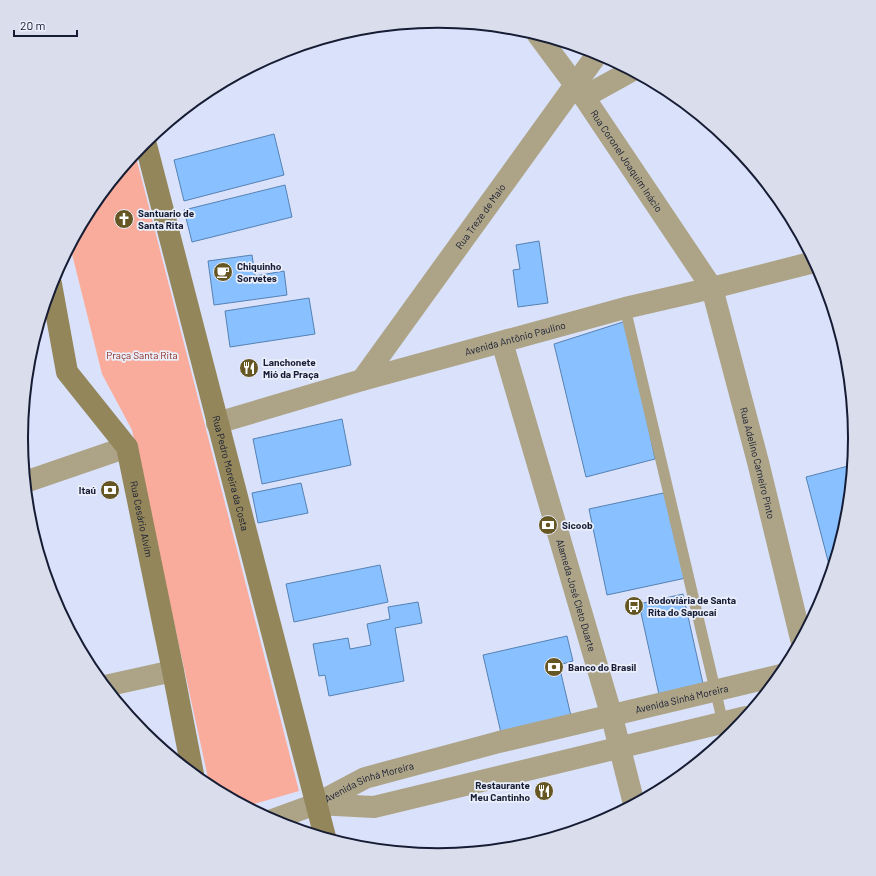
<svg xmlns="http://www.w3.org/2000/svg" width="876" height="876" font-family="Barlow,sans-serif">
<style>
.green{fill:#faac9c}
.building{fill:#89c0ff;stroke:#5581b3}
.lines{fill:none;stroke-linecap:round;stroke-linejoin:round}
.service{stroke:#ada488;stroke-width:11}
.minor{stroke:#ada488;stroke-width:22}
.tertiary{stroke:#ada488;stroke-width:22}
.secondary{stroke:#93865b;stroke-width:22}
.labels{text-anchor:middle;dominant-baseline:central;stroke-width:3.5;stroke-linejoin:round;paint-order:stroke}
.street-label{font-size:10px;fill:#161c33;stroke:#ebeffc}
.poi-label{font-size:10px;font-weight:bold;fill:#161c33;stroke:#ebeffc;text-anchor:start}
.park-label{font-size:10px;fill:#862818;stroke:#ebeffc}
.rim{fill:none;stroke:#161c33;stroke-width:2}
</style>
<rect width="100%" height="100%" fill="#dae2fb"/>
<path class="green" d="M 135,153 L 299,791 L 247,806 L 210,787 L 132,430 L 102,374 L 70,246 L 91,206 Z"/>
<path class="building" d="M 375,27 L 368,33 L 364,28 Z
M 274,134 L 284,175 L 184,201 L 174,160 Z
M 285,185 L 292,217 L 192,242 L 184,210 Z
M 539,241 L 548,303 L 518,307 L 513,270 L 520,269 L 516,245 Z
M 252,255 L 255,276 L 284,271 L 287,295 L 214,305 L 208,261 Z
M 309,298 L 315,334 L 230,347 L 225,311 Z
M 626,321 L 655,459 L 586,477 L 554,344 Z
M 342,419 L 351,465 L 262,484 L 253,439 Z
M 852,465 L 847,520 L 831,572 L 806,477 Z
M 301,483 L 308,513 L 258,523 L 252,493 Z
M 668,492 L 686,578 L 607,595 L 589,509 Z
M 380,565 L 388,602 L 294,622 L 286,584 Z
M 683,594 L 704,688 L 660,699 L 639,604 Z
M 418,602 L 422,623 L 395,628 L 404,681 L 329,696 L 325,675 L 319,676 L 313,644 L 348,638 L 350,649 L 371,645 L 367,624 L 390,619 L 388,607 Z
M 567,636 L 573,661 L 559,665 L 571,716 L 501,733 L 483,655 Z"/>
<g class="lines">
<path class="service" d="M 625,308 L 723,723"/>
<g class="minor">
<path id="s1" d="M 538,35 L 584,97 L 712,288 L 758,462 L 801,639"/>
<path d="M 584,97 L 631,71"/>
<path id="s2" d="M 502,342 L 612,717 L 634,804"/>
<path id="s3" d="M 362,380 L 598,53"/>
<path id="s4" d="M 217,423 L 362,380 L 625,308 L 712,288 L 814,262"/>
<path d="M 25,482 L 127,447"/>
<path d="M 105,686 L 173,671"/>
<path d="M 272,820 L 316,804"/>
</g>
<g class="tertiary">
<path id="s5" d="M 316,804 L 365,778 L 499,742 L 781,675"/>
<path d="M 316,804 L 374,807 L 746,717"/>
</g>
<g class="secondary">
<path id="s6" d="M 145,141 L 325,837"/>
<path id="s7" d="M 51,284 L 67,372 L 127,447 L 173,671 L 193,774"/>
</g>
</g>
<defs>
<symbol id="church-disc" viewBox="-11 -11 22 22"><circle r="9.5" fill="#655623" stroke="#ebeffc"/><path d="M-1.2-6h2.4v3.5h3.3v2.4h-3.3V6h-2.4V-.1h-3.3v-2.4h3.3Z" fill="#fff"/></symbol>
<symbol id="cafe-disc" viewBox="-11 -11 22 22"><circle r="9.5" fill="#655623" stroke="#ebeffc"/><path d="M-5.5-4.5H6V0H3Q3 3.5 0 3.5H-2.5Q-5.5 3.5-5.5 0ZM3-3.2v2h1.7v-2ZM-6 4.5H4V6H-6Z" fill="#fff"/></symbol>
<symbol id="restaurant-disc" viewBox="-11 -11 22 22"><circle r="9.5" fill="#655623" stroke="#ebeffc"/><path d="M-5-6h1v4h1v-4h1v4h1v-4h1v5L-1.5 .5V6h-2V.5L-5-1ZM5-6V6H3V1.5H1.5Q1.5-4 5-6Z" fill="#fff"/></symbol>
<symbol id="bank-disc" viewBox="-11 -11 22 22"><circle r="9.5" fill="#655623" stroke="#ebeffc"/><path d="M-6-4H6V4H-6ZM0-2.3a2.3 2.3 0 1 0 0 4.6a2.3 2.3 0 1 0 0-4.6Z" fill="#fff"/></symbol>
<symbol id="bus-disc" viewBox="-11 -11 22 22"><circle r="9.5" fill="#655623" stroke="#ebeffc"/><path d="M-5-6H5V4H4V6H2V4H-2V6H-4V4H-5ZM-3.5-4V0h7V-4ZM-3.5 1.2v1.5H-2V1.2ZM2 1.2v1.5H3.5V1.2Z" fill="#fff"/></symbol>
</defs>
<g fill-rule="evenodd">
<use href="#church-disc" x="113" y="208" width="22" height="22"/>
<use href="#cafe-disc" x="212" y="261" width="22" height="22"/>
<use href="#restaurant-disc" x="238" y="357" width="22" height="22"/>
<use href="#bank-disc" x="99" y="479" width="22" height="22"/>
<use href="#bank-disc" x="537" y="514" width="22" height="22"/>
<use href="#bus-disc" x="623" y="595" width="22" height="22"/>
<use href="#bank-disc" x="543" y="656" width="22" height="22"/>
<use href="#restaurant-disc" x="533" y="780" width="22" height="22"/>
</g>
<g class="labels">
<g class="street-label">
<text stroke="none"><textPath href="#s1" startOffset="154">Rua Coronel Joaquim Inácio</textPath></text>
<text stroke="none"><textPath href="#s3" startOffset="202">Rua Treze de Maio</textPath></text>
<text stroke="none"><textPath href="#s4" startOffset="310">Avenida Antônio Paulino</textPath></text>
<text stroke="none"><textPath href="#s1" startOffset="488">Rua Adelino Carneiro Pinto</textPath></text>
<text stroke="none"><textPath href="#s6" startOffset="343">Rua Pedro Moreira da Costa</textPath></text>
<text stroke="none"><textPath href="#s7" startOffset="259">Rua Cesário Alvim</textPath></text>
<text stroke="none"><textPath href="#s2" startOffset="264">Alameda José Cleto Duarte</textPath></text>
<text stroke="none"><textPath href="#s5" startOffset="382">Avenida Sinhá Moreira</textPath></text>
<text stroke="none"><textPath href="#s5" startOffset="58">Avenida Sinhá Moreira</textPath></text>
</g>
<g class="poi-label">
<text x="138" y="213">Santuario de<tspan x="138" dy="12">Santa Rita</tspan></text>
<text x="237" y="266">Chiquinho<tspan x="237" dy="12">Sorvetes</tspan></text>
<text x="263" y="362">Lanchonete<tspan x="263" dy="12">Mió da Praça</tspan></text>
<text x="96" y="490" text-anchor="end">Itaú</text>
<text x="562" y="525">Sicoob</text>
<text x="648" y="600">Rodoviária de Santa<tspan x="648" dy="12">Rita do Sapucaí</tspan></text>
<text x="568" y="667">Banco do Brasil</text>
<text x="530" y="785" text-anchor="end">Restaurante<tspan x="530" dy="12">Meu Cantinho</tspan></text>
</g>
<g class="park-label">
<text x="142" y="355">Praça Santa Rita</text>
</g>
</g>
<path d="M0 0H876V876H0ZM28 438a410 410 0 1 1 820 0a410 410 0 1 1-820 0Z" fill="#dadeec" fill-rule="evenodd"/>
<path class="rim" d="M28 438a410 410 0 1 1 820 0a410 410 0 1 1-820 0Z"/>
<path d="M14 30v6h63v-6" fill="none" stroke="#161c33" stroke-width="2"/>
<text x="20" y="30" font-size="12" fill="#161c33" stroke="#ebeffc" stroke-width="3" paint-order="stroke">20 m</text>
</svg>
